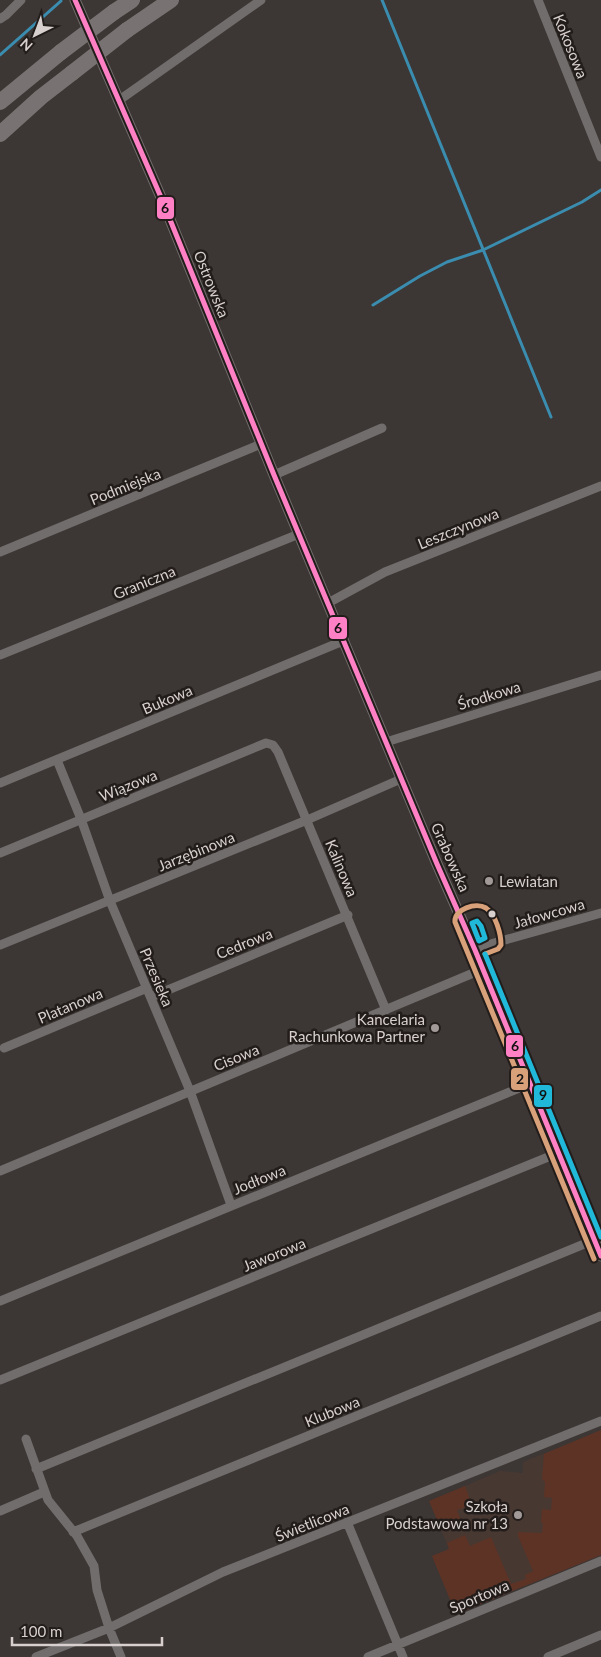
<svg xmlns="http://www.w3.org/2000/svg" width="601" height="1657" font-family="Lato,sans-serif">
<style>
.built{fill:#483832}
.green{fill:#5d3326}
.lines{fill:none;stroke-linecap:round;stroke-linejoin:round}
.stream{stroke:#3b8db0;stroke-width:3}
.minor{stroke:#706d6c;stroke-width:9}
.tertiary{stroke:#706d6c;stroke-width:11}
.motorway{stroke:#787372;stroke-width:16}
.motorway-bridge{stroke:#787372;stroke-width:16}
.bus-1-casing{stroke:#221d1b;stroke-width:9}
.bus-2-casing{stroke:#221d1b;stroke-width:9}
.bus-3-casing{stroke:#221d1b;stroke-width:9}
.bus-1{stroke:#ff80c5;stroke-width:5}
.bus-2{stroke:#d9a179;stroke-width:5}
.bus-3{stroke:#20b9da;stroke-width:5}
.poi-dot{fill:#a19a98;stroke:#221d1b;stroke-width:2}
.bus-dot{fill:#d8d0ce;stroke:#221d1b;stroke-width:2}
.labels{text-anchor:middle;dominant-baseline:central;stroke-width:5;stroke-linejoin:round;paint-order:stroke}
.street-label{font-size:15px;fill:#d8d0ce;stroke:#221d1b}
.poi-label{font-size:15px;fill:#d8d0ce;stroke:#221d1b;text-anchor:end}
.line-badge{stroke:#221d1b;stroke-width:2}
.pale-badge-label{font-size:14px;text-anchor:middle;font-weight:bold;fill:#111}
</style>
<rect width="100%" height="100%" fill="#3c3634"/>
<path class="built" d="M 601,1430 L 601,1555 L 456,1614 L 432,1556 L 449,1549 L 429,1501 L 500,1471 L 523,1473 L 523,1462 Z"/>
<path class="green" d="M 601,1430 L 601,1555 L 456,1614 L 432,1556 L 449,1549 L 447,1543 L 465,1535 L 470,1546 L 491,1537 L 511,1584 L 526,1579 L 525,1575 L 533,1571 L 518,1536 L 518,1532 L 542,1533 L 543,1523 L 541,1523 L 542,1509 L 551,1510 L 552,1498 L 544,1497 L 545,1482 L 542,1479 L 544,1454 Z
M 465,1486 L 472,1505 L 457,1510 L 461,1521 L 441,1529 L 429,1501 Z"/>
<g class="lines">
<path class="stream" d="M 382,0 L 551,417
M 0,55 L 61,1
M 373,305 L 420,276 L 447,262 L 483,250 L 582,202 L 601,190"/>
<path class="minor" d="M 538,0 L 601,157
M 0,19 L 6,15 L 21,0
M 118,101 L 261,0
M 274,475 L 382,428
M 0,552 L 261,444
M 328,603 L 385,572 L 601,486
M 0,655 L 299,534
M 386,742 L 601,675
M 57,760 L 81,819 L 110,901 L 190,1091 L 231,1205
M 0,783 L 343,641
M 0,853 L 266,743 L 273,745 L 278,752 L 386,1010
M 0,945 L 307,820 L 401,779
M 475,950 L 494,943 L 601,913
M 151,997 L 348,915
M 4,1048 L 147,988
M 0,1171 L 483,969
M 0,1301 L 529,1084
M 0,1380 L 558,1153
M 26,1439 L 48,1500 L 77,1536 L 94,1566 L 97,1590 L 109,1628 L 121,1657
M 36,1469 L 594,1240
M 0,1511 L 44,1492
M 347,1522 L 403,1657
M 73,1532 L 601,1316
M 36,1657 L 109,1628 L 223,1572 L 601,1421
M 368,1657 L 601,1561
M 548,1657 L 601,1635"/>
<path class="tertiary" d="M 75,0 L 160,195 L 274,475 L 437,864 L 475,950 L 529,1084 L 601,1256"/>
<path class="motorway" d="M 114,12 L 132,0
M 127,30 L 171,0
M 0,102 L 61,52
M 0,134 L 41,97 L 72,73"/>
<path class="motorway-bridge" d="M 61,52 L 114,12
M 72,73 L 127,30"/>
<defs>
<path id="bus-1" d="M 75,0 L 160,195 L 274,475 L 437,864 L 475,950 L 601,1256"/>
<path id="bus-2" d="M 485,954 L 498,949 L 501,945 C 501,934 496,915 486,908 C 476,902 454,909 455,922 L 594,1259"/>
<path id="bus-3" d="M 477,921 L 481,926 L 485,938 L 479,941 L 472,923 Z
M 485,954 L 601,1237"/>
</defs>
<use href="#bus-1" class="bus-1-casing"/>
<use href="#bus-2" class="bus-2-casing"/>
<use href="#bus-3" class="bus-3-casing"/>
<use href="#bus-1" class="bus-1"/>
<use href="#bus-2" class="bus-2"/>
<use href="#bus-3" class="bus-3"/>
</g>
<g class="poi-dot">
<circle cx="489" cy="881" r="5"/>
<circle cx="435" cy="1028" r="5"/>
<circle cx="518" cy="1515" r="5"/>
</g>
<circle class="bus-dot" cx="492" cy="914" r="4.5"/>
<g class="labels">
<g class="street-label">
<text transform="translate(571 46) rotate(68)">Kokosowa</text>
<text transform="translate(212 284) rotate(68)">Ostrowska</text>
<text transform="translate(125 486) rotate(-22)">Podmiejska</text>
<text transform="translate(458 528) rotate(-22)">Leszczynowa</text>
<text transform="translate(144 582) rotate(-22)">Graniczna</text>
<text transform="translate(489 695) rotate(-17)">Środkowa</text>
<text transform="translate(167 699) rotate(-23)">Bukowa</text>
<text transform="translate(128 785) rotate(-22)">Wiązowa</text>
<text transform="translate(196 851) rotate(-22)">Jarzębinowa</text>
<text transform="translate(451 857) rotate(66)">Grabowska</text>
<text transform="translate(342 868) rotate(67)">Kalinowa</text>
<text transform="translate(549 913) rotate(-16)">Jałowcowa</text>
<text transform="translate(244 943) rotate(-22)">Cedrowa</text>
<text transform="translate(157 977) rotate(67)">Przesieka</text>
<text transform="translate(70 1005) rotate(-23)">Platanowa</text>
<text transform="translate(236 1057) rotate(-22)">Cisowa</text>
<text transform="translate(259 1179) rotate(-22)">Jodłowa</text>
<text transform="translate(274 1254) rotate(-22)">Jaworowa</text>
<text transform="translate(332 1411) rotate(-22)">Klubowa</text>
<text transform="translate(312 1522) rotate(-22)">Świetlicowa</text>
<text transform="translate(479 1596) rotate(-23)">Sportowa</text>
</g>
<g class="poi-label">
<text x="499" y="881" text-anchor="start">Lewiatan</text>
<text x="425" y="1019">Kancelaria<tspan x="425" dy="17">Rachunkowa Partner</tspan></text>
<text x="508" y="1506">Szkoła<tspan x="508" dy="17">Podstawowa nr 13</tspan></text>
</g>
</g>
<g class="line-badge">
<rect x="156" y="196" width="19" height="24" rx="5" fill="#ff80c5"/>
<rect x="328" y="616" width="20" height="24" rx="5" fill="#ff80c5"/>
<rect x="505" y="1034" width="19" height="24" rx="5" fill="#ff80c5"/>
<rect x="510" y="1067" width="19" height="24" rx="5" fill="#d9a179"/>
<rect x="533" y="1084" width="20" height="24" rx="5" fill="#20b9da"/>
</g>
<g class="pale-badge-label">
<text x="165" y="213">6</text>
<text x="338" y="633">6</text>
<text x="515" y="1051">6</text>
<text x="520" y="1084">2</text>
<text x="543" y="1100">9</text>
</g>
<g transform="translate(35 35) rotate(222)" stroke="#221d1b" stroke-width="4" paint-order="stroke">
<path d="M0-4L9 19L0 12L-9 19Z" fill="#d8d0ce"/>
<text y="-8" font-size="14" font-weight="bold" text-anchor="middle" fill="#d8d0ce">N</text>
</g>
<path d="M12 1637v8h150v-8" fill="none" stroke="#d8d0ce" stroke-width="2.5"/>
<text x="20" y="1637" font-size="15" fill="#d8d0ce" stroke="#221d1b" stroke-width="4" paint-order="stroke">100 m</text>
</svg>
